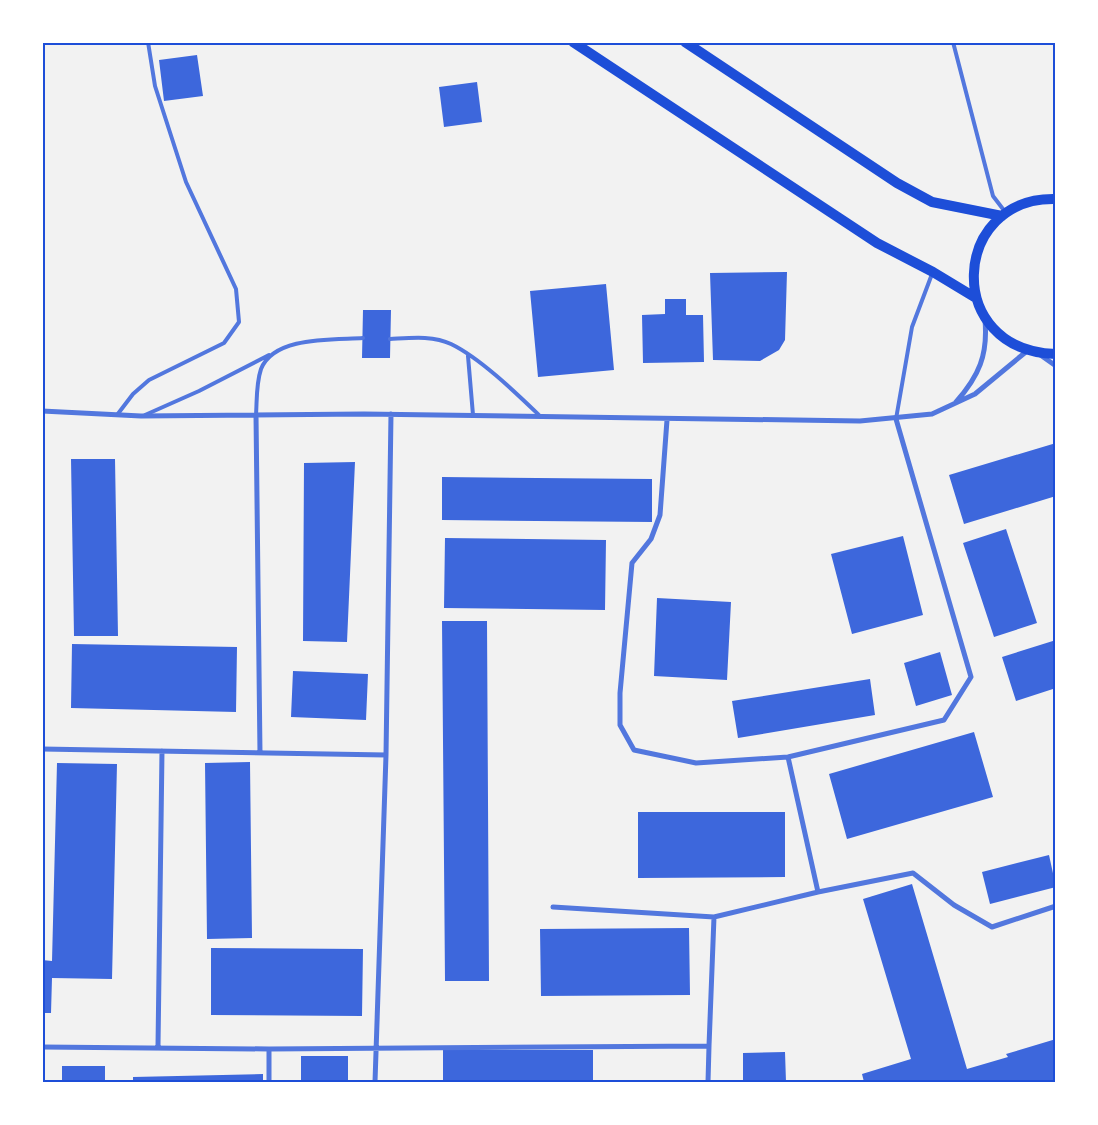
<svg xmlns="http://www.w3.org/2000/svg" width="1098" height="1125" font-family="Barlow,sans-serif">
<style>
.building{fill:#3d67dc}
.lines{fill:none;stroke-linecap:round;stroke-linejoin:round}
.service{stroke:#5277de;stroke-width:4}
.minor{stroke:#5277de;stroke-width:5}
.secondary{stroke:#1d4ed8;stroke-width:10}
.neatline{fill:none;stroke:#1d4ed8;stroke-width:2}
</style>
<rect width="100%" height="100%" fill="#f2f2f2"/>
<path class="building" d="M 197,55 L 203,96 L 164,101 L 159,60 Z
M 477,82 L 482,122 L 444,127 L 439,87 Z
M 787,272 L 785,340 L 779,350 L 760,361 L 713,360 L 710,273 Z
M 606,284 L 614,370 L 538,377 L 530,291 Z
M 665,299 L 686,299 L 686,315 L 703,315 L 704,362 L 643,363 L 642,315 L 665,314 Z
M 363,310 L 391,310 L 390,358 L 362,358 Z
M 1056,443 L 1056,496 L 964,524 L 949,475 Z
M 71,459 L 115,459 L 118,636 L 74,636 Z
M 355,462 L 347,642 L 303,641 L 304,463 Z
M 442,477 L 652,479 L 652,522 L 442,520 Z
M 1006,529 L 1037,623 L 994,637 L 963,543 Z
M 903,536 L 923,615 L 852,634 L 831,554 Z
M 445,538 L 606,540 L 605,610 L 444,608 Z
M 657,598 L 731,602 L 727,680 L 654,676 Z
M 442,621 L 487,621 L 489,981 L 445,981 Z
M 1056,640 L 1056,688 L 1016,701 L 1002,657 Z
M 72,644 L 237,647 L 236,712 L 71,708 Z
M 940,652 L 952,695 L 916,706 L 904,663 Z
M 293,671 L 368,674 L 366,720 L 291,717 Z
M 870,679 L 875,715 L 738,738 L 732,701 Z
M 974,732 L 993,797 L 847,839 L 829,774 Z
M 250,762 L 252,938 L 207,939 L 205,763 Z
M 57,763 L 117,764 L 112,979 L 52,978 L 51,1013 L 42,1013 L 42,960 L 52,961 Z
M 638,812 L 785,812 L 785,877 L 638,878 Z
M 1049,855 L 1056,887 L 990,904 L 982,872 Z
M 912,884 L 967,1069 L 1008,1057 L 1006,1054 L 1056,1039 L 1056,1082 L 864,1082 L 862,1074 L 911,1059 L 863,899 Z
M 689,928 L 690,995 L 541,996 L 540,929 Z
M 211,948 L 363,949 L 362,1016 L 211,1015 Z
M 443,1050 L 593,1050 L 593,1082 L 443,1082 Z
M 785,1052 L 786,1082 L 743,1082 L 743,1053 Z
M 301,1056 L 348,1056 L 348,1082 L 301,1082 Z
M 62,1066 L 105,1066 L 105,1082 L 62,1082 Z
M 263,1074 L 263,1082 L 133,1082 L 133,1077 Z"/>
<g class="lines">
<path class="service" d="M 953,42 L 993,196 L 1006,213
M 390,339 C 409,338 433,335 451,344 C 480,358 516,393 540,416
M 468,356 L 473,415
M 117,415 L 133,394 L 149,380 L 224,343 L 239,322 L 236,289 L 186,182 L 155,86 L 148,42
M 145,415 L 199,391 L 269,355
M 256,415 C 257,400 256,384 261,369 C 274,336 332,340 363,338
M 896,419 L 912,327 L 932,274"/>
<path class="minor" d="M 1039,354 L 1056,366
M 956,402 C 979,376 988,355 985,320
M 42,411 L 141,416 L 364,414 L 860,421 L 932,414 L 975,394 L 1027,351
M 256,415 L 260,753
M 667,420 L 660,515 L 651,539 L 632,563 L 620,693 L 620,725 L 634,750 L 696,763 L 788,757 L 944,720 L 971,677 L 896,419
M 42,749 L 386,755
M 818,892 L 913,873 L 954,905 L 992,927 L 1056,906
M 553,907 L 714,917
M 158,1046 L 162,751
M 42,1047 L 269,1049 L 709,1046 L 714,917 L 818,892 L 788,757
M 269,1082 L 269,1049
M 375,1082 L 386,755 L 391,414
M 708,1082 L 709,1046"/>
<path class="secondary" d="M 573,42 L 877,243 L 933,272 L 976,298
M 685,42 L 897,183 L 932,202 L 1002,216
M 1056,199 C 951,196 942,351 1056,354"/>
</g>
<rect width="1098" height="1125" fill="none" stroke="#ffffff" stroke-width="88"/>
<rect x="44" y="44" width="1010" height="1037" class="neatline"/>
</svg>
